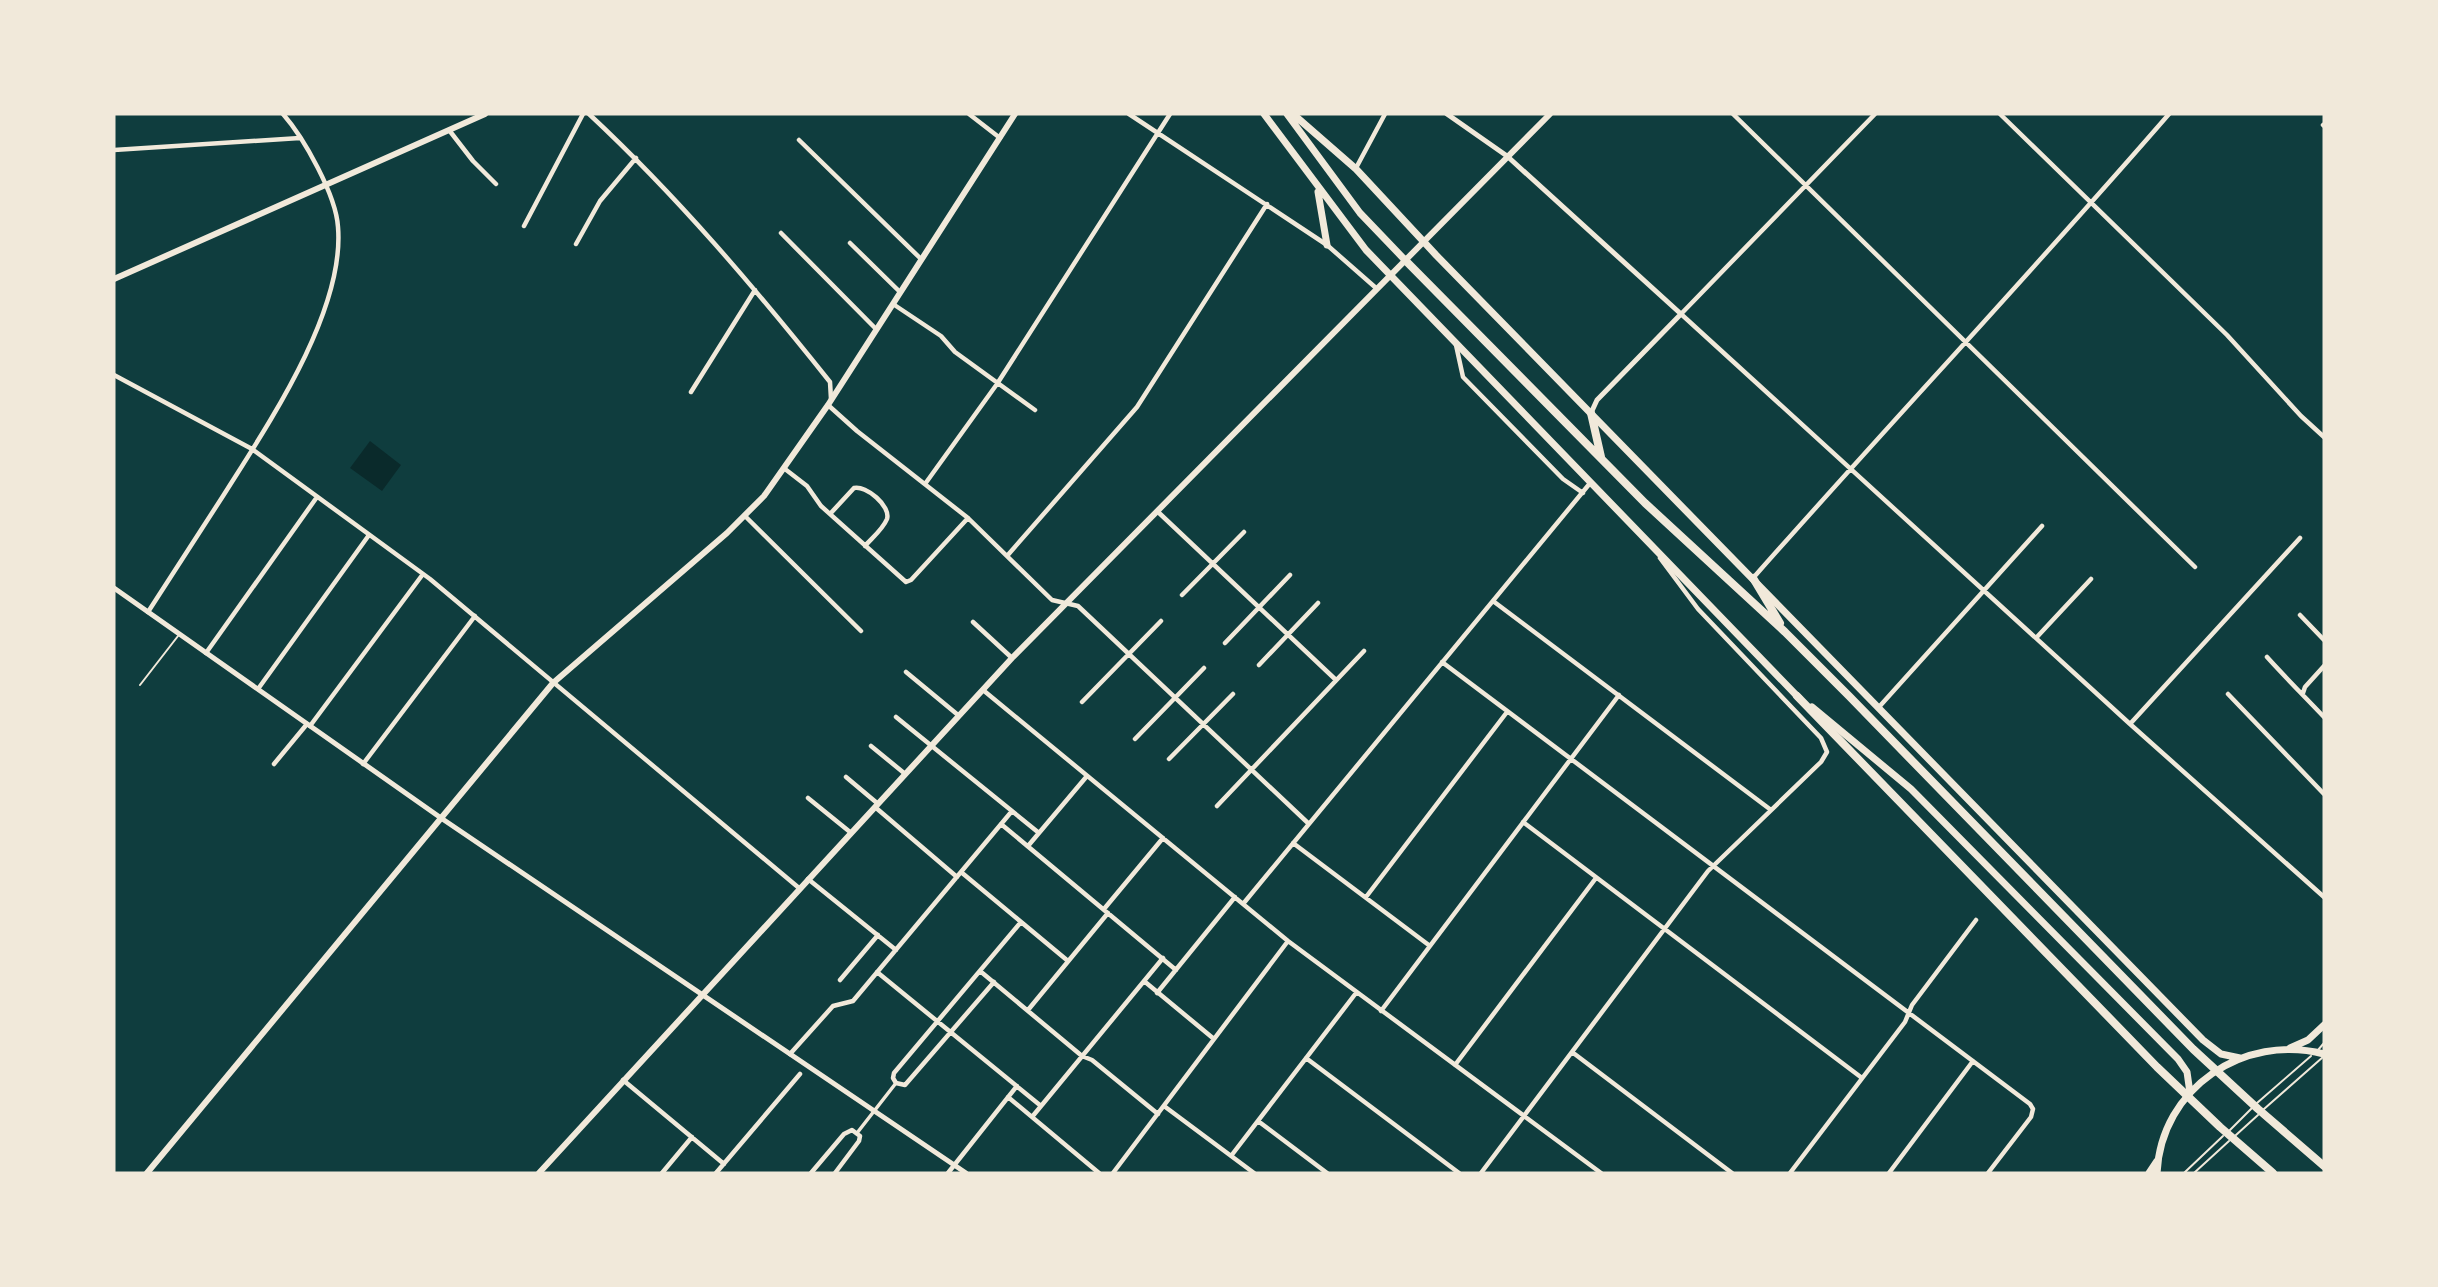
<svg xmlns="http://www.w3.org/2000/svg" width="2438" height="1287" font-family="'Open Sans',sans-serif">
<style>
.water{fill:#0a2a2b}
.lines{fill:none;stroke-linecap:round;stroke-linejoin:round}
.service{stroke:#f1e9da;stroke-width:2}
.pedestrian{stroke:#f1e9da;stroke-width:3.5}
.minor{stroke:#f1e9da;stroke-width:4.5}
.tertiary{stroke:#f1e9da;stroke-width:5}
.secondary{stroke:#f1e9da;stroke-width:6}
.primary{stroke:#f1e9da;stroke-width:7}
.motorway{stroke:#f1e9da;stroke-width:8}
</style>
<rect width="100%" height="100%" fill="#0f3d3e"/>
<path class="water" d="M 370,441 L 401,465 L 382,491 L 350,468 Z"/>
<g class="lines">
<path class="service" d="M 140,685 L 178,636
M 2318,1050 L 2324,1043
M 2257,1103 L 2311,1056
M 2264,1109 L 2323,1057
M 2230,1130 L 2253,1107
M 2236,1135 L 2258,1115
M 2184,1173 L 2223,1136
M 2194,1173 L 2229,1141"/>
<path class="pedestrian" d="M 857,1133 L 896,1083"/>
<path class="minor" d="M 589,114 C 677,196 755,288 830,382 L 831,399
M 969,114 L 1000,138
M 1129,114 L 1327,245 L 1376,288
M 1733,114 L 2195,567
M 1875,114 L 1681,314 L 2130,724 L 2324,897
M 2000,114 L 2227,335 L 2301,416 L 2324,437
M 2323,125 L 2324,126
M 449,130 L 473,161 L 496,184
M 799,140 L 921,259
M 114,150 L 300,138
M 1356,168 L 1385,114
M 524,226 L 583,114
M 781,233 L 876,329
M 850,243 L 900,292
M 576,244 L 600,201 L 636,158
M 893,304 L 941,336 L 955,352 L 1035,410
M 1456,345 L 1463,377 L 1563,479 L 1583,493
M 114,375 L 252,449 L 430,579 L 799,888
M 691,392 L 755,290
M 828,405 L 857,431 L 968,518 L 1052,600 L 1078,606 L 1309,824
M 785,469 L 807,486 L 821,506 L 906,582 L 911,580 L 968,518
M 925,484 L 997,384 L 1170,114
M 1157,511 L 1336,680
M 830,514 L 854,488 C 866,485 891,506 887,519 C 883,529 872,538 865,546
M 745,516 L 861,631
M 1007,556 L 1137,407 L 1267,204
M 1754,577 C 1891,422 2033,271 2169,114
M 1182,595 L 1244,532
M 1493,601 L 1771,810
M 148,612 C 173,573 198,535 223,496 C 267,426 345,312 338,227 C 336,195 304,138 283,114
M 2300,615 L 2324,640
M 973,622 L 1012,658
M 2036,638 L 2091,579
M 1225,643 L 1290,575
M 206,653 L 317,497
M 2267,657 C 2286,678 2305,697 2324,717
M 1442,662 L 2030,1104 L 2033,1109 L 2031,1117 L 1988,1173
M 1259,665 L 1318,603
M 906,672 L 958,715
M 258,689 L 369,535
M 983,690 L 1288,941 L 1601,1173
M 2303,693 L 2305,687 L 2324,666
M 2228,694 L 2324,794
M 1082,702 L 1161,621
M 1879,707 L 2042,526
M 896,717 L 1039,833
M 2130,724 L 2300,538
M 310,726 L 423,574
M 1135,739 L 1204,668
M 871,746 L 904,773
M 1169,759 L 1233,694
M 274,764 L 307,724
M 363,764 L 475,616
M 846,777 L 877,803
M 808,798 L 850,832
M 1217,806 L 1364,651
M 875,807 L 957,877
M 1523,822 L 1862,1078
M 1001,824 L 1176,970
M 1293,843 L 1430,946
M 1028,846 L 1087,776
M 961,872 L 1068,961
M 808,879 L 896,950
M 1366,897 L 1507,712
M 1243,904 L 1591,482
M 1104,909 L 1163,838
M 980,971 L 1082,1056 L 1092,1060 L 1158,1114
M 877,972 L 1041,1106
M 840,980 L 878,935
M 1144,981 L 1214,1039
M 994,982 L 905,1085 L 896,1083 L 893,1078 L 894,1073 L 1021,922
M 1157,993 L 1235,897
M 1028,1010 L 1108,913
M 1381,1011 L 1619,695
M 1572,1052 L 1732,1173
M 790,1054 L 833,1006 L 853,1001 L 1012,811
M 1306,1058 L 1459,1173
M 1455,1065 L 1596,878
M 623,1080 L 724,1164
M 1008,1097 L 1099,1173
M 1164,1106 L 1254,1173
M 1032,1117 L 1163,958
M 1258,1121 L 1327,1173
M 1231,1156 L 1356,993
M 662,1173 L 692,1137
M 716,1173 L 800,1074
M 811,1173 L 844,1134 L 852,1130 L 860,1136 L 859,1141 L 835,1173
M 948,1173 L 1017,1086
M 1113,1173 L 1288,941
M 1481,1173 L 1708,871 L 1821,762 L 1827,752 L 1821,738 L 1698,609 L 1660,558
M 1790,1173 L 1905,1022 L 1912,1005 L 1976,920
M 1889,1173 L 1973,1061"/>
<path class="tertiary" d="M 1447,114 L 1507,156 L 1681,314 L 1597,400 L 1591,413
M 114,588 L 441,818 L 966,1173"/>
<path class="secondary" d="M 114,279 L 485,114
M 147,1173 L 553,683 L 727,533 L 764,496 L 828,405 L 1015,114
M 539,1173 L 1012,658 L 1550,114"/>
<path class="primary" d="M 1264,114 L 1366,250 L 1799,698
M 1287,114 L 1360,213 L 1405,260
M 1293,114 L 1356,169 L 1436,255 L 2203,1040 L 2221,1054 L 2240,1058
M 1318,192 L 1327,245
M 1812,707 L 1911,789 L 2178,1059 L 2187,1072 L 2190,1093
M 2290,1048 L 2308,1040 L 2324,1025
M 2149,1173 L 2157,1161
M 2157,1173 C 2161,1088 2244,1033 2324,1054"/>
<path class="motorway" d="M 1405,260 L 1645,503 L 1785,632 L 1849,696 L 2193,1049 L 2258,1109 L 2324,1166
M 1591,413 L 1601,457
M 1753,578 L 1780,623
M 1797,696 L 2157,1067 L 2220,1127 L 2273,1173"/>
</g>
<rect width="2438" height="1287" fill="none" stroke="#f1e9da" stroke-width="231"/>
</svg>
